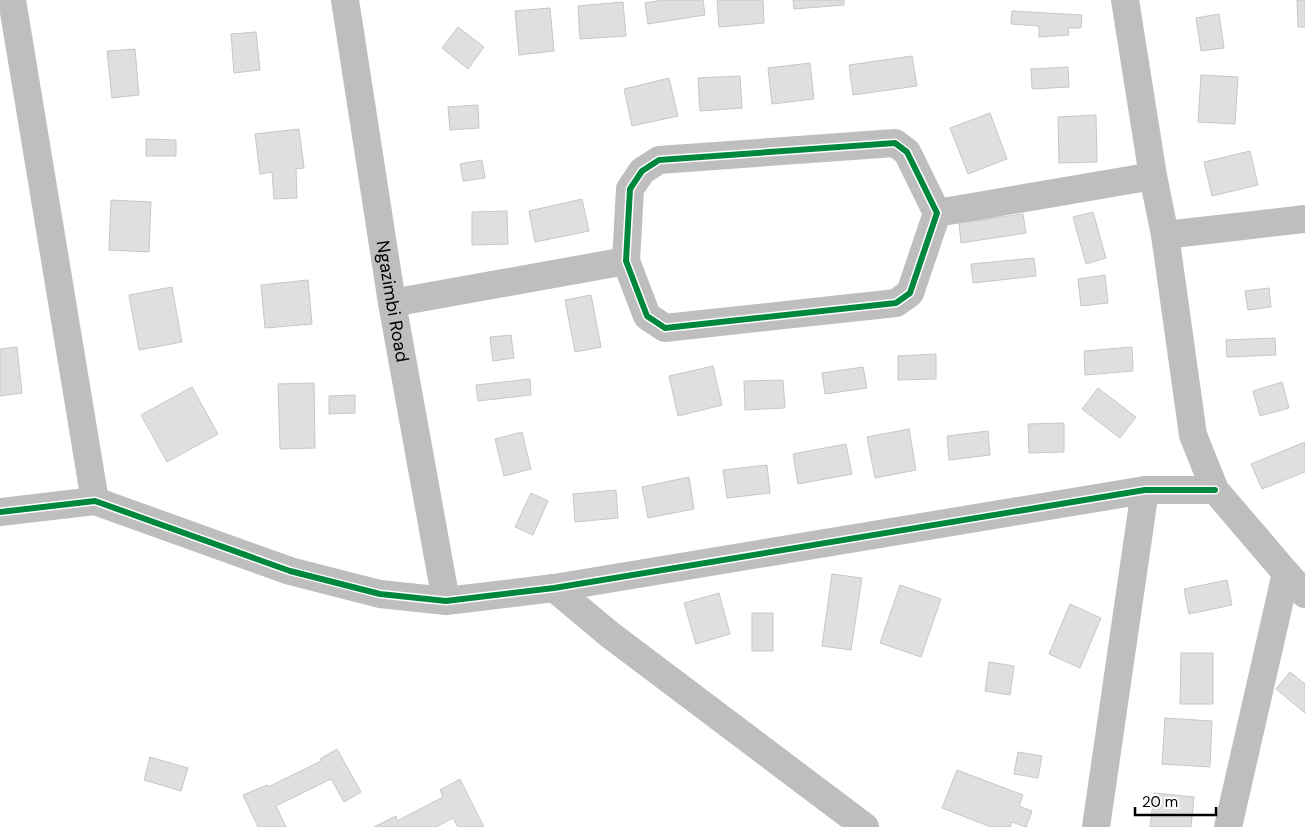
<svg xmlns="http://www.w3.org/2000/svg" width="1305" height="827" font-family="'DM Sans',sans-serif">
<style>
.building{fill:#dfdfdf;stroke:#c7c7c7}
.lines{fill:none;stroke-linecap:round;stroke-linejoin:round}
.minor{stroke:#bebebe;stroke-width:28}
.cycleway-casing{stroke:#fff;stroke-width:9}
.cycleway{stroke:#00873e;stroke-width:6}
.labels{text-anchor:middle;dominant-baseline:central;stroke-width:5;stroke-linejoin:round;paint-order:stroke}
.street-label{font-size:18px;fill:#000;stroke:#fff}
</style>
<rect width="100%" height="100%" fill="#fff"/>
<path class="building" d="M 663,0 L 703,0 L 705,15 L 648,24 L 645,3 Z
M 717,0 L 763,0 L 764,23 L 719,27 Z
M 793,0 L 844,0 L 844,5 L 794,9 Z
M 1297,0 L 1305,0 L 1305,27 L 1298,27 Z
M 623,2 L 626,36 L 580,39 L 578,6 Z
M 550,8 L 554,51 L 519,55 L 515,11 Z
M 1012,11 L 1082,15 L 1081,28 L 1068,28 L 1069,35 L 1039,37 L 1039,26 L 1011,24 Z
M 1219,14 L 1224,48 L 1201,51 L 1196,18 Z
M 458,27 L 484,47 L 468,69 L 442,48 Z
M 256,32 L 260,70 L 234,73 L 231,34 Z
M 135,49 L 139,95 L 112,98 L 107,51 Z
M 912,56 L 917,86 L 853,95 L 849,65 Z
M 810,63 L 814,99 L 772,104 L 768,68 Z
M 1068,67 L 1069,87 L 1032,89 L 1031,69 Z
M 1201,75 L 1238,77 L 1235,124 L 1198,122 Z
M 740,76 L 742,108 L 700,111 L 698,78 Z
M 669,78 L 678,116 L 632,126 L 624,89 Z
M 478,105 L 479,128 L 450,130 L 448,107 Z
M 990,113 L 1007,159 L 968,174 L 950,128 Z
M 1096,115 L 1097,162 L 1059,163 L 1058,117 Z
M 299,129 L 304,168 L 296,169 L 297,198 L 274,199 L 272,172 L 260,174 L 255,134 Z
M 146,139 L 176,140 L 176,156 L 146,156 Z
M 1250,151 L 1258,185 L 1212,196 L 1204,162 Z
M 482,160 L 485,178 L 463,181 L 460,164 Z
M 582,199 L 589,231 L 535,242 L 529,211 Z
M 111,200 L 151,202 L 149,252 L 109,250 Z
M 507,211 L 508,244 L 472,245 L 472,212 Z
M 1093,212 L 1106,258 L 1086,264 L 1073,217 Z
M 1023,214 L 1026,233 L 961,243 L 959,223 Z
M 1034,258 L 1036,276 L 973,283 L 971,264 Z
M 1105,275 L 1108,303 L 1081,306 L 1078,279 Z
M 308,280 L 312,324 L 265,328 L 261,285 Z
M 172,287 L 182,342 L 139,350 L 129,295 Z
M 1269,288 L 1271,307 L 1248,310 L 1245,291 Z
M 591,295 L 601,347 L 575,352 L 565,300 Z
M 511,335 L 514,358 L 493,361 L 490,337 Z
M 1275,338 L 1276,355 L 1227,357 L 1226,340 Z
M 17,347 L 22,393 L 0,396 L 0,349 Z
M 1132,347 L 1133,371 L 1085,375 L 1084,351 Z
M 936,354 L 936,379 L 898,380 L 898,356 Z
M 713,366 L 722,405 L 678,416 L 669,376 Z
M 863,367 L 867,388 L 825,394 L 822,373 Z
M 530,379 L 531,395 L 478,401 L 476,385 Z
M 783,380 L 785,408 L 745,410 L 744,381 Z
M 1282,382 L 1289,408 L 1260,416 L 1253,391 Z
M 314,383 L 315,448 L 280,449 L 278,384 Z
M 192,387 L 218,434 L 167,462 L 141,415 Z
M 1098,388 L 1136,417 L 1120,438 L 1082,409 Z
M 355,395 L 355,413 L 329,414 L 329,396 Z
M 1064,423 L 1064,452 L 1029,453 L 1028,424 Z
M 909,429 L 916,470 L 875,478 L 867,437 Z
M 988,431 L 990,455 L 949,460 L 947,436 Z
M 522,432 L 531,469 L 504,476 L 495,439 Z
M 1305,442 L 1305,472 L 1262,489 L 1251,464 Z
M 846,444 L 852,474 L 798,484 L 793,454 Z
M 767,465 L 770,493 L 727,498 L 723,470 Z
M 689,477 L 694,509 L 648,518 L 642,487 Z
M 616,490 L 618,518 L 575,522 L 573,494 Z
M 531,493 L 548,501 L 533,535 L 515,527 Z
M 832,574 L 862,578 L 851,650 L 822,646 Z
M 1227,580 L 1232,605 L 1189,614 L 1184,589 Z
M 900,585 L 941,599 L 921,657 L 880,643 Z
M 719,593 L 730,634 L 696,644 L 684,603 Z
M 1070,604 L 1101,618 L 1080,668 L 1049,654 Z
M 752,613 L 773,613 L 773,651 L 752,651 Z
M 1181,653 L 1213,653 L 1213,704 L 1180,704 Z
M 989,662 L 1014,666 L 1010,695 L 985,691 Z
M 1290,672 L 1305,684 L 1305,713 L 1276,689 Z
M 1165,718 L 1212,721 L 1210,767 L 1162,764 Z
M 337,749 L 361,792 L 344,802 L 331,779 L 276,806 L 286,827 L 258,827 L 243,795 L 267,785 L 268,787 L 321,761 L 320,759 Z
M 1018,752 L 1042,756 L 1038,778 L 1014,774 Z
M 150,757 L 188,768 L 181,791 L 144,780 Z
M 957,770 L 1023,795 L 1019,806 L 1032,811 L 1026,827 L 1012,822 L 1010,827 L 991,827 L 942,808 Z
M 460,779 L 484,827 L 458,827 L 453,818 L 436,827 L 374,827 L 396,816 L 397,821 L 443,797 L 440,790 Z
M 1154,793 L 1194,797 L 1191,827 L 1150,827 Z"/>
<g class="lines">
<g class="minor">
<path d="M 12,0 L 95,501"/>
<path id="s1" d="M 345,0 L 392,303 L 446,601"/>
<path d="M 1125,0 L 1153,176 L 1165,235 L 1193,435 L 1215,490 L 1286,573 L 1305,594"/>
<path d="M 895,143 L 907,152 L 937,213 L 910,293 L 896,303 L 665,328 L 647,316 L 626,261 L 630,189 L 642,171 L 659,160 Z"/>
<path d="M 937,213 L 1153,176"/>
<path d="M 1165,235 L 1305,219"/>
<path d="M 392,303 L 626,261"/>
<path d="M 0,512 L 95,501 L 290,571 L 380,594 L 446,601 L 554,588 L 1145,490 L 1215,490"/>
<path d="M 554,588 L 609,634 L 865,827"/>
<path d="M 1096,827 L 1145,490"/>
<path d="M 1228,827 L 1286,573"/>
</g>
<defs>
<path id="cycleway" d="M 895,143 L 907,152 L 937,213 L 910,293 L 896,303 L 665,328 L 647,316 L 626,261 L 630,189 L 642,171 L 659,160 Z
M 0,512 L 95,501 L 290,571 L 380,594 L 446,601 L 554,588 L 1145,490 L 1215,490"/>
</defs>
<use href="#cycleway" class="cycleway-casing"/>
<use href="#cycleway" class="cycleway"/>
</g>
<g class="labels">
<g class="street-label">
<text stroke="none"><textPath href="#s1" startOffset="305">Ngazimbi Road</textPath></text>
</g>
</g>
<path d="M1135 807v8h81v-8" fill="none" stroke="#000000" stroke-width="2.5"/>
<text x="1142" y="807" font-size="15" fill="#000000" stroke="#ffffff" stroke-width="4" paint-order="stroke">20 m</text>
</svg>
